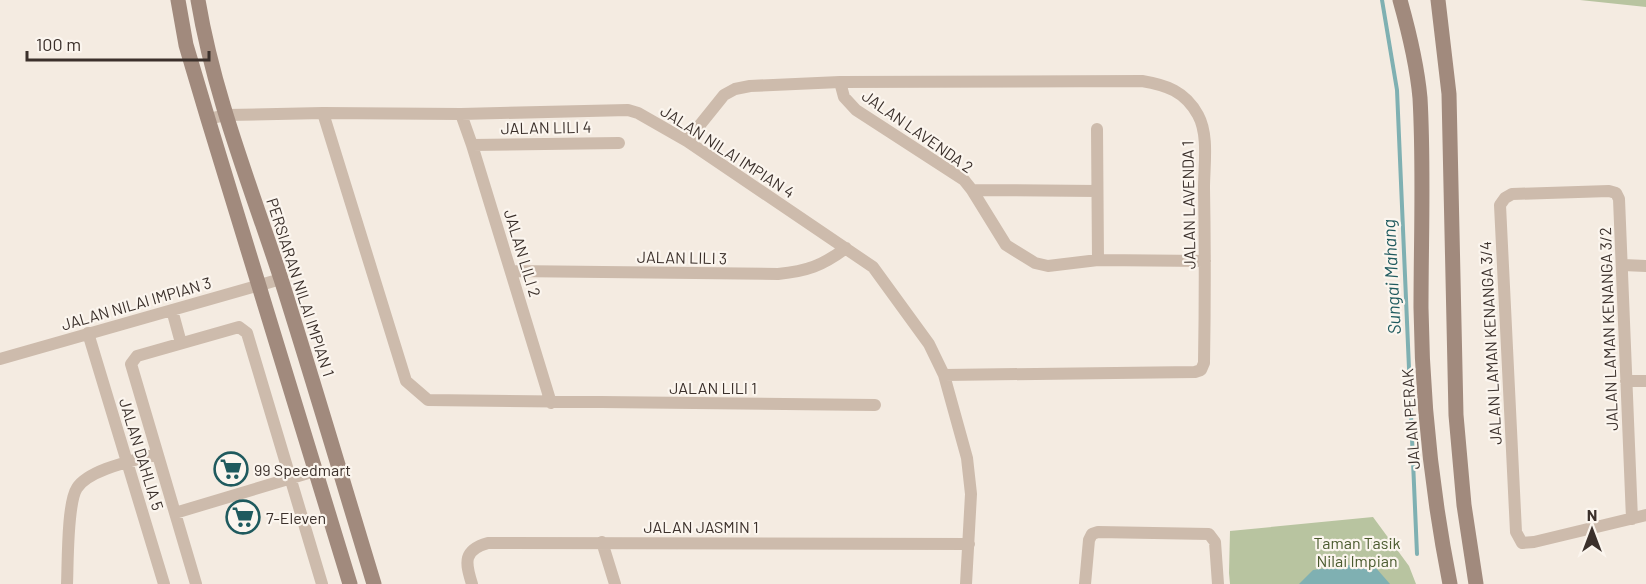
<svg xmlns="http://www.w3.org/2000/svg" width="1646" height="584" font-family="Barlow,sans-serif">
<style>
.green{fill:#b8c4a0}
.water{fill:#7fb0b2}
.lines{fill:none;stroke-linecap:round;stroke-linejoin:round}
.stream{stroke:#7fb0b2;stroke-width:4}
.street{stroke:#cdbbac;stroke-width:12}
.secondary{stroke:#a18a7d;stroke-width:15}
.labels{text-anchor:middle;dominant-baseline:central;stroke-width:4.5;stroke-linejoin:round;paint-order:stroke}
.street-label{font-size:16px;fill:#3b302b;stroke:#fbf5ee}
.poi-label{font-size:16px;fill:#3b302b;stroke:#fbf5ee;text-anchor:start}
.park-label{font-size:16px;fill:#4a5a2e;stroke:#fbf5ee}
.water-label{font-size:18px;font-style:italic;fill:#1f5a5e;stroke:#fbf5ee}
</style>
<rect width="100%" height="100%" fill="#f4ebe1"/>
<path class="green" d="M 1580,0 L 1646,0 L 1646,7 Z
M 1373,517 L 1409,566 L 1416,584 L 1230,584 L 1229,573 L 1230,531 Z"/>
<path class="water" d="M 1355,564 L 1376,568 L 1390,584 L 1299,584 L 1313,570 Z"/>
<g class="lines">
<path class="stream" d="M 1382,0 L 1397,90 L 1417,554"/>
<path class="street" d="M 840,82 L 844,97 L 856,110 L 964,180 L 972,190 L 1006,245 L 1035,263 L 1048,266 L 1098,260 L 1205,261
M 323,113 L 406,381 L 428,400 L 875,405
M 461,114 L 472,145 L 551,403
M 208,119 L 226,115 L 323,113 L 461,114 L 628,110 L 638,113 L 687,141 L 873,267 L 929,344 L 944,375 L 967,458 L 971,494 L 966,584
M 1097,129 L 1098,260
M 687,141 L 724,95 L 735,89 L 750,86 L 840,82 L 1142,81 C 1166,85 1185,91 1198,115 C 1209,135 1204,165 1204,188 C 1205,246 1205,305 1204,363 L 1201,370 L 1195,372 L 944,375
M 472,145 L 619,143
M 972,190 L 1097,191
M 1623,265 L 1646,266
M 511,271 L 778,274 C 807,271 822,266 846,248
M 172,310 L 181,343
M 88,333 L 164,584
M 0,359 L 281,279
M 1626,381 L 1646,381
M 175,513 L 315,471
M 1632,519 L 1619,199 L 1616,193 L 1609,191 L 1512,194 L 1505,198 L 1500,205 L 1516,532 L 1522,543 L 1534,542 L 1646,515
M 602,542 L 615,584
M 67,584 C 68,563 67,503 77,488 C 89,469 136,460 157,454
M 196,584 L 131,364 L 137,356 L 239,327 L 247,333 L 322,584
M 472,584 C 465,562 463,550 488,543 L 969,544
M 1085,584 L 1089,540 L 1092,534 L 1098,532 L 1209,534 L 1215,542 L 1218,584"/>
<path class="secondary" d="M 178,0 L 186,45 L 208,119 L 350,584
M 198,0 C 214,96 251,187 281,279 C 313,380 343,482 374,584
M 1400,0 C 1409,32 1417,65 1420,98 C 1424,168 1421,238 1421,308 C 1422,400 1432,493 1450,584
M 1438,0 L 1449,94 L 1456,415 L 1464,505 L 1476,584"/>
</g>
<defs>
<symbol id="supermarket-ring" viewBox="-11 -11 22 22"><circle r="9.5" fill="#fbf5ee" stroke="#1f5a5e" stroke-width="1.5"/><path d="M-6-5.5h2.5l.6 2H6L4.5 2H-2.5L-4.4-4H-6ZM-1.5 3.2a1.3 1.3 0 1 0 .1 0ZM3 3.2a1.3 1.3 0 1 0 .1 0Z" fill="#1f5a5e"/></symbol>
</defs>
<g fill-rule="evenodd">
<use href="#supermarket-ring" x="212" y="450" width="38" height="38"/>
<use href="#supermarket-ring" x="224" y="498" width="38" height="38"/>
</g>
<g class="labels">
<g class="street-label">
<text transform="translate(546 127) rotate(-1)">JALAN LILI 4</text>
<text transform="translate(918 131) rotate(35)">JALAN LAVENDA 2</text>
<text transform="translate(728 151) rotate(33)">JALAN NILAI IMPIAN 4</text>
<text transform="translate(1188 205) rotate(-91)">JALAN LAVENDA 1</text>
<text transform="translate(523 253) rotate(73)">JALAN LILI 2</text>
<text transform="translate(682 257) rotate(1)">JALAN LILI 3</text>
<text transform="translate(301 287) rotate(72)">PERSIARAN NILAI IMPIAN 1</text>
<text transform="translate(136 303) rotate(-16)">JALAN NILAI IMPIAN 3</text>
<text transform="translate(1608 329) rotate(-92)">JALAN LAMAN KENANGA 3/2</text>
<text transform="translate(1490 343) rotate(-93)">JALAN LAMAN KENANGA 3/4</text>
<text x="713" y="387">JALAN LILI 1</text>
<text transform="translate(1410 419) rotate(-94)">JALAN PERAK</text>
<text transform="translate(142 454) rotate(73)">JALAN DAHLIA 5</text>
<text x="701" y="526">JALAN JASMIN 1</text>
</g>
<g class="poi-label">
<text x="254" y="469">99 Speedmart</text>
<text x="266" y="517">7-Eleven</text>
</g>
<g class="park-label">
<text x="1357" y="542">Taman Tasik<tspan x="1357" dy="18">Nilai Impian</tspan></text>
</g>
<g class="water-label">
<text transform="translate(1391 277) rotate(-93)">Sungai Mahang</text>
</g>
</g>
<g transform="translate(1592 530)" stroke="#fbf5ee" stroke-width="4.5" paint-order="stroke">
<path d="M0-4.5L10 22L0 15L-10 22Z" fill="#3b302b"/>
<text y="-9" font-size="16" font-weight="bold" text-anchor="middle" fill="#3b302b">N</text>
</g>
<path d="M27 51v9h182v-9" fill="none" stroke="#3b302b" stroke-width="3"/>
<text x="36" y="51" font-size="18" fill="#3b302b" stroke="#fbf5ee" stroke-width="4.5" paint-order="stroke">100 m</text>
</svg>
